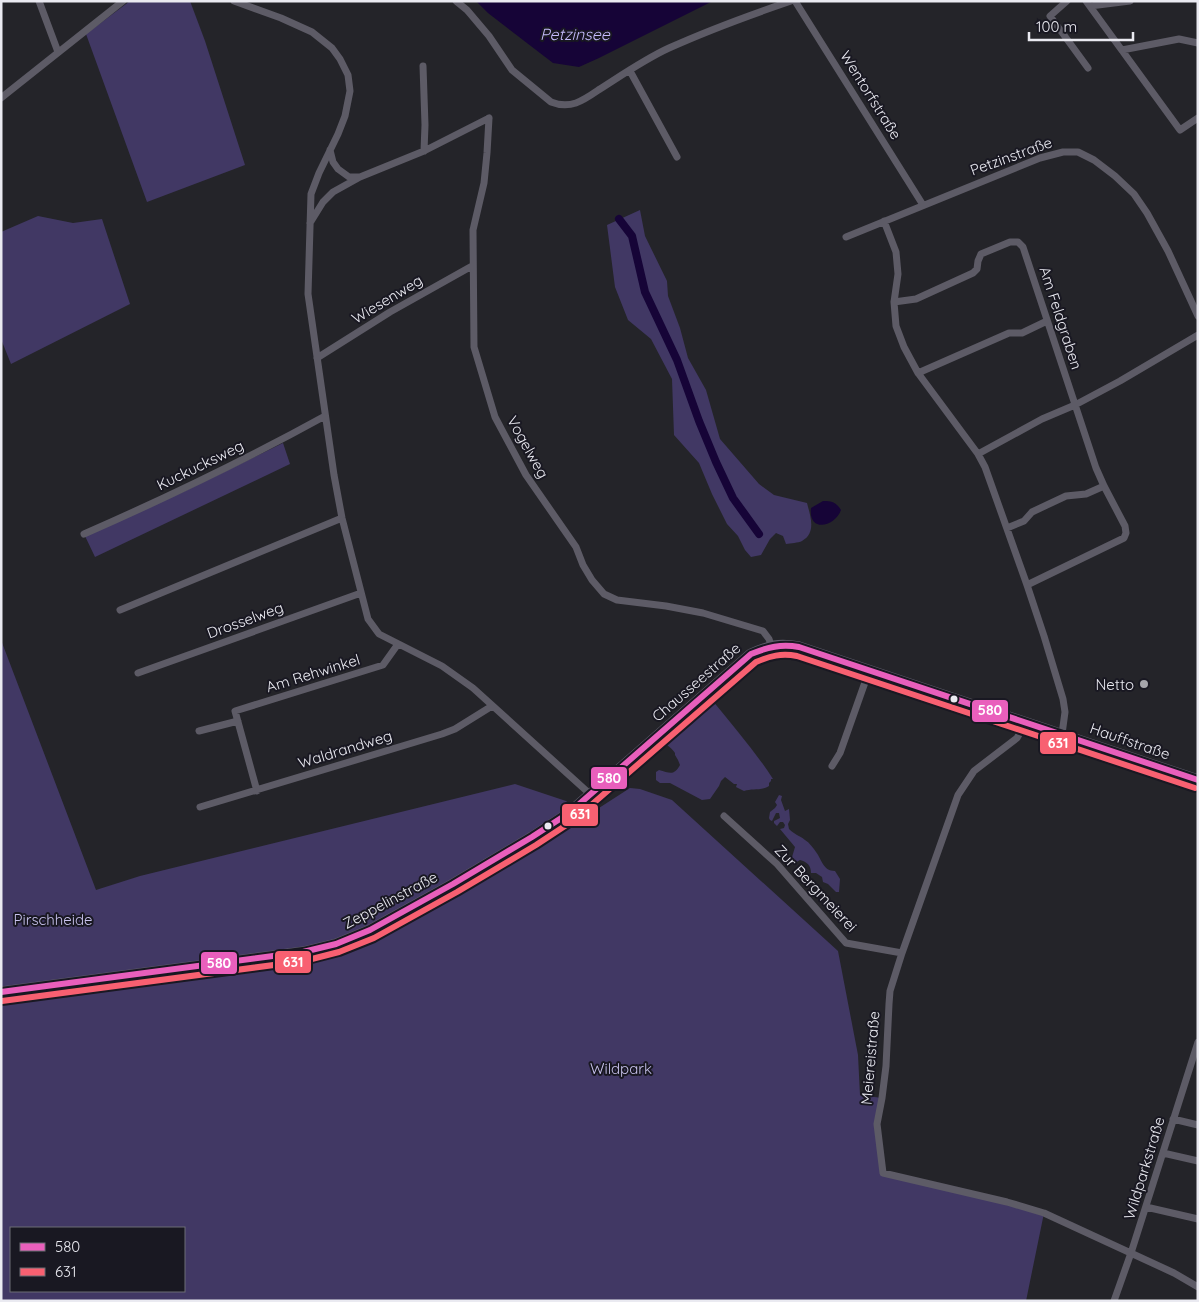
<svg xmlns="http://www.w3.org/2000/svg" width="1199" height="1302" font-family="Quicksand,sans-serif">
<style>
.green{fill:#413864;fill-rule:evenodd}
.water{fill:#160437}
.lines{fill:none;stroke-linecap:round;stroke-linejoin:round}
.canal{stroke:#160437;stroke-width:8}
.minor{stroke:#5d5b66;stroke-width:7}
.primary{stroke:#5e5c69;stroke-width:11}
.bus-1-casing{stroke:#191822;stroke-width:10}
.bus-2-casing{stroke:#191822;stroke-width:10}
.bus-1{stroke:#e95fbc;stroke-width:6}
.bus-2{stroke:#f86071;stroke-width:6}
.poi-dot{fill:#a5a5ab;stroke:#191822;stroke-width:2}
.bus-dot{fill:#eaeaf1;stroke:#191822;stroke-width:2}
.labels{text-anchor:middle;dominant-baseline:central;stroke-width:4;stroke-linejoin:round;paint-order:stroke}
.street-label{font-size:15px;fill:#eaeaf1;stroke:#191822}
.poi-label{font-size:15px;fill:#eaeaf1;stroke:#191822;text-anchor:end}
.park-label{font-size:15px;fill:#c9c3ee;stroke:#191822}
.water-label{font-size:16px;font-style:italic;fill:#c5bbfb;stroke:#191822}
.line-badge{stroke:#191822;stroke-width:2}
.badge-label{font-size:14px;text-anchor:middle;font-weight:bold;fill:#fff}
</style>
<rect width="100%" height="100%" fill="#242429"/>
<path class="green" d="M 130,1 L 190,1 L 205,41 L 245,165 L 147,202 L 86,34 Z
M 640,210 L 645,236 L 667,281 L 668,296 L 680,328 L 688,358 L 706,390 L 720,439 L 759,484 L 774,495 L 807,503 C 810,515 817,533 802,541 C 798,543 791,543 786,544 L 783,536 L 776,533 L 770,539 L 761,555 L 751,557 L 745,550 L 738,536 L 727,524 L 712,494 L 699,463 L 674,435 L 672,379 L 651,339 L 628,320 L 615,287 L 607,225 Z
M 38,216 L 73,223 L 102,219 L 130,304 L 11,364 L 1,339 L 1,232 Z
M 283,443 L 290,464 L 95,557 L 85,536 L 185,491 Z
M 1,640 L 96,890 L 140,876 L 515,784 L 566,801 L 585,817 L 630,788 L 640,789 L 672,800 L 838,951 L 858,1055 L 860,1095 L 882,1098 L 877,1124 L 883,1173 L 1044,1213 L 1026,1301 L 1,1301 ZM 11,1228 L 184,1228 L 184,1291 L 11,1291 Z
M 709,699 L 712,700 C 733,726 755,751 773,779 L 771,779 L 771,781 L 769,783 L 769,786 C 761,791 752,788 744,791 L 736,787 L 737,784 L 734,784 L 725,777 L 721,781 L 719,786 L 710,799 L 702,800 L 670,783 L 660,783 L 656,780 L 656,772 L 659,770 C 670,773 674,776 680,765 L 678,760 L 675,755 L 675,753 C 672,748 667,746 664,741 Z
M 779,795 L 782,796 L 781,800 L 785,811 L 789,809 L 790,820 L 788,824 L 789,829 C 795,835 799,835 805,840 C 810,843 813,848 816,852 C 822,860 823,871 835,871 L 840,879 L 839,892 L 836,892 L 828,884 L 823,882 L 822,877 L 816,873 L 811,873 C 811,865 807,862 800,860 L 793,864 L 790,864 L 795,847 L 780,829 L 784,828 L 785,825 L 783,822 L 780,822 L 777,826 L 774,823 L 774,821 L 780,818 L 779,813 L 776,813 L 772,821 L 770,820 L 769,818 L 770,812 L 775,808 L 777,805 L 775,802 Z"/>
<path class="water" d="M 476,1 L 713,1 L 599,58 L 579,67 L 553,63 L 488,13 Z
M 823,501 C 832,501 836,502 841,510 C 835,527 808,533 811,508 Z"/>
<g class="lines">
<path class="canal" d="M 619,219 L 632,236 L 645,292 L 677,360 L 699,421 L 716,462 L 733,498 L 759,534"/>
<path class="minor" d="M 39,1 L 58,52
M 234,1 L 281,18 L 312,32 L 332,48 L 340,59 L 348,75 L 350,91 L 345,116 L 338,134 L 319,173 L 311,194 L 308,294 L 334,475 L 342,518 L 368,619 L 379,634 L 442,666 L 473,688 L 591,795
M 456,1 L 467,10 L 489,36 L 512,70 L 551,102 C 571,110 584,100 600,89 C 622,75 645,59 669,48 C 709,30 750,15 791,1
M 795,1 L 923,205
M 1067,1 L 1050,16 L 1088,68
M 1086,1 L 1180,130 L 1198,118
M 1090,6 L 1130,1
M 1122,50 L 1179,39 L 1198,43
M 423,66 L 425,125 L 424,151
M 630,71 L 677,157
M 1,98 L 123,1
M 489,118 L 487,153 L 484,183 L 473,230 L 474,347 L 495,417 L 526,475 L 576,547 L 583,565 L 592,580 L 604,594 L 617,600 L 666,606 L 703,613 L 763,631 L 769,639 L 771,645
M 330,150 L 333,162 L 338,169 L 349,177 L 360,177 L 424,151 L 489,118
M 884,221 L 896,252 L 898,274 L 894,302 L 896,326 L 904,347 L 918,373 L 978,454 L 985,467 L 1027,585 L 1044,636 L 1063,699 L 1065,712 L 1062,734
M 310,223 L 323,202 L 333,192 L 360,177
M 846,237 L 1040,158 L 1063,152 L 1078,152 L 1094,160 L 1115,176 L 1134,194 L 1147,213 L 1168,251 L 1198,316
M 894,302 L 916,299 L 973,273 L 977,269 L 978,261 L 981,254 L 1010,242 L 1018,242 L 1023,247 L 1096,468 L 1104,486 L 1125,526 L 1126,533 L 1124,538 L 1027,585
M 317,358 L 390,312 L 472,266
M 918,373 L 1009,333 L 1022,333 L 1047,321
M 978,454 L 1042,419 L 1075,405 L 1120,381 L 1198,335
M 1007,528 L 1024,521 L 1032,512 L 1066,496 L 1086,494 L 1104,486
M 84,534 C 166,498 247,459 325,416
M 120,610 L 342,518
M 138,673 L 361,593
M 1024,722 L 1021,731 L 1017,738 L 974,771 L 958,795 L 902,953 L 890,991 L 889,1004 L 886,1066 L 882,1098 L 877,1124 L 883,1173 L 1007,1202 L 1044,1213 L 1174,1273 L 1198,1287
M 199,731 L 238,721
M 832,766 L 840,753 L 869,671
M 257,791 L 235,711 L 383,665 L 398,644
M 200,807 L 442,734 L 455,729 L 492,706
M 724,816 L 777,864 L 846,943 L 902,953
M 1173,1119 L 1198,1125
M 1163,1153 L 1198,1161
M 1146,1207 L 1198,1219
M 1114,1301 L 1131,1253 L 1198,1042"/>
<path class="primary" d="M 1,992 L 303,952 L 336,944 L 370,930 L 453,884 L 532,837 L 569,813 L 751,654 C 770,646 778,643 799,647 L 1198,780"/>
<defs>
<path id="bus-1" d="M 1,992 L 303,952 L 336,944 L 370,930 L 453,884 L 532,837 L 569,813 L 751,654 C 768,647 781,644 799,647 L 1198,780"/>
<path id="bus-2" d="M 2,1001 L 304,961 L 339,952 L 374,938 L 457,892 L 536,845 L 574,820 L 756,662 C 770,656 781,653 797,656 L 1195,788"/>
</defs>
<use href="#bus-1" class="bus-1-casing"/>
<use href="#bus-2" class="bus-2-casing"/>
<use href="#bus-1" class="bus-1"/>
<use href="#bus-2" class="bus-2"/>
</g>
<circle class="poi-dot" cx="1144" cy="684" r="5"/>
<g class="bus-dot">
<circle cx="954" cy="699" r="4.5"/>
<circle cx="548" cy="826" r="4.5"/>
</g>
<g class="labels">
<g class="street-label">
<text transform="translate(871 95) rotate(58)">Wentorfstraße</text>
<text transform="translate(1011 156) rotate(-20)">Petzinstraße</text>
<text transform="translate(387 299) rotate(-31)">Wiesenweg</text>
<text transform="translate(1061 318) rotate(72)">Am Feldgraben</text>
<text transform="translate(528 447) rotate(61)">Vogelweg</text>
<text transform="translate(200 465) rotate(-26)">Kuckucksweg</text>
<text transform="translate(245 620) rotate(-20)">Drosselweg</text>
<text transform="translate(313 673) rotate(-17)">Am Rehwinkel</text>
<text transform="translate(696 682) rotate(-41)">Chausseestraße</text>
<text transform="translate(1130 741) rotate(19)">Hauffstraße</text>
<text transform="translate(345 749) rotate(-17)">Waldrandweg</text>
<text transform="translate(816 888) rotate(47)">Zur Bergmeierei</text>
<text transform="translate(390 900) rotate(-28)">Zeppelinstraße</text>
<text transform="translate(870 1058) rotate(-85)">Meiereistraße</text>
<text transform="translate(1144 1168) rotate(-73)">Wildparkstraße</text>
</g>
<g class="poi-label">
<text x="1134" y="684">Netto</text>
</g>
<g class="park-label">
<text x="53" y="919">Pirschheide</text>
<text x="621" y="1068">Wildpark</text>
</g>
<g class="water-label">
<text x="575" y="34">Petzinsee</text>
</g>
</g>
<g class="line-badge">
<rect x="971" y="699" width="38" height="24" rx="5" fill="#e95fbc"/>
<rect x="1039" y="731" width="38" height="24" rx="5" fill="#f86071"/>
<rect x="590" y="766" width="38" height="24" rx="5" fill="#e95fbc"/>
<rect x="561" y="803" width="38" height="24" rx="5" fill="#f86071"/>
<rect x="274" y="950" width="38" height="24" rx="5" fill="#f86071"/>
<rect x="200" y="951" width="38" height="24" rx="5" fill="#e95fbc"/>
</g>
<g class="badge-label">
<text x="990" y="715">580</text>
<text x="1058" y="748">631</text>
<text x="609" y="783">580</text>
<text x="580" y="819">631</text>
<text x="293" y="967">631</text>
<text x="219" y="968">580</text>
</g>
<rect width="1199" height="1302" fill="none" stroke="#eaeaf1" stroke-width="5"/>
<rect x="10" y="1227" width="175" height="65" fill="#191822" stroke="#6d6c75"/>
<rect x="20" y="1243" width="25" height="8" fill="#e95fbc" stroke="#6d6c75"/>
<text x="55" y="1252" font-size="15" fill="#eaeaf1">580</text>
<rect x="20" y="1268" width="25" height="8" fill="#f86071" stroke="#6d6c75"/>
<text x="55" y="1277" font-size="15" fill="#eaeaf1">631</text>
<path d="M1029 32v8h104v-8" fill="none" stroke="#eaeaf1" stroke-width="2.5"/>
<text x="1036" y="32" font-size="15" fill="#eaeaf1" stroke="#191822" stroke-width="4" paint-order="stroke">100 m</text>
</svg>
